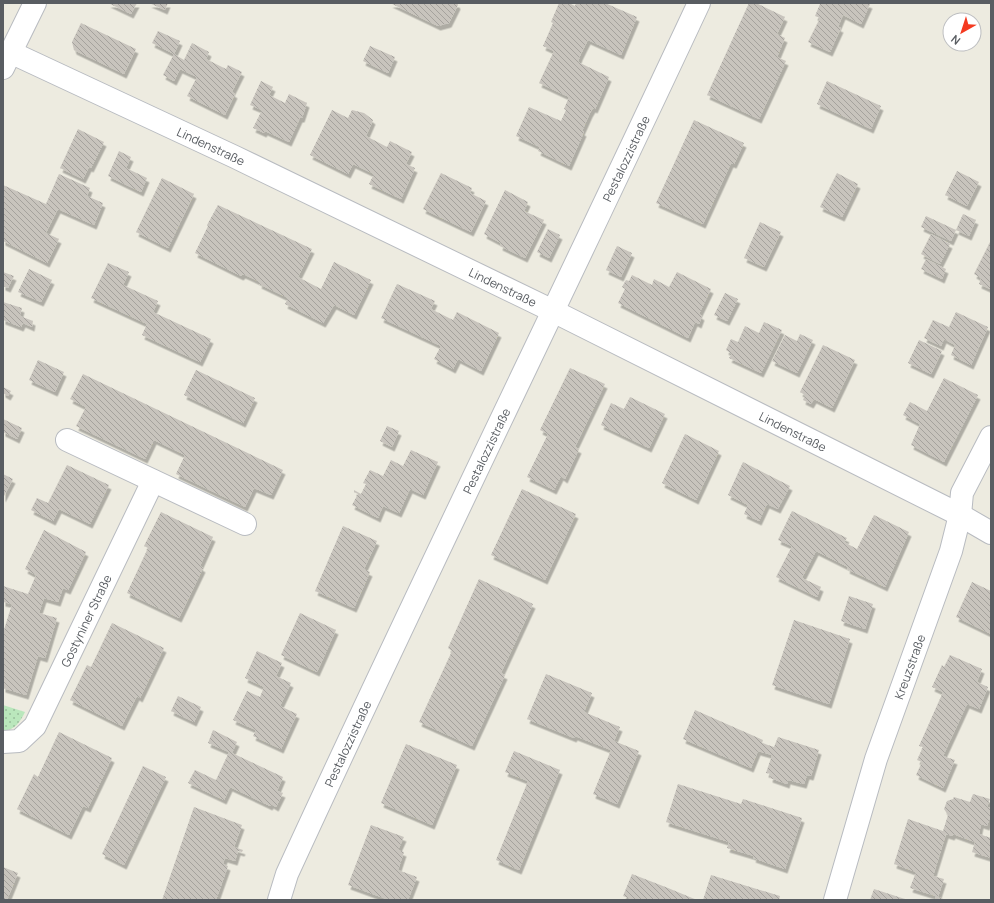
<svg xmlns="http://www.w3.org/2000/svg" width="994" height="903" font-family="Manrope,sans-serif">
<style>
.grass{fill:url(#grass-dots)}
.building{fill:url(#building-back-hatch);filter:url(#shadow)}
.lines{fill:none;stroke-linecap:round;stroke-linejoin:round}
.minor-casing{stroke:#b8bbc0;stroke-width:24}
.minor{stroke:#fff;stroke-width:22}
.labels{text-anchor:middle;dominant-baseline:central;stroke-width:3.5;stroke-linejoin:round;paint-order:stroke}
.street-label{font-size:12px;fill:#595d62;stroke:#fff}
</style>
<defs>
<pattern id="grass-dots" width="8" height="8" patternUnits="userSpaceOnUse"><rect width="8" height="8" fill="#bae7bc"/><path d="M2 2h.1M6 6h.1" fill="none" stroke="#9abe9c" stroke-width="1.8" stroke-linecap="round"/></pattern>
<pattern id="building-back-hatch" width="6" height="6" patternUnits="userSpaceOnUse"><rect width="6" height="6" fill="#c8c4bd"/><path d="M-1 5l2 2M0 0l6 6M5-1l2 2" fill="none" stroke="#a5a29d"/></pattern>
<filter id="shadow"><feDropShadow dx="2.5" dy="4.5" stdDeviation="0" flood-color="#0004"/></filter>
</defs>
<rect width="100%" height="100%" fill="#edebe0"/>
<path class="grass" d="M 3,705 L 25,712 C 20,722 15,730 3,731 Z"/>
<path class="building" d="M 108,3 L 137,3 L 131,14 Z
M 149,3 L 168,3 L 165,10 Z
M 390,3 L 457,3 L 458,5 L 449,23 L 438,26 Z
M 559,3 L 569,3 L 575,6 L 576,3 L 605,3 L 637,17 L 621,55 L 588,40 L 580,56 L 578,62 L 609,77 L 595,109 L 593,108 L 590,113 L 582,131 L 584,132 L 569,166 L 538,151 L 540,147 L 516,136 L 529,107 L 561,121 L 566,110 L 564,109 L 569,97 L 539,83 L 554,51 L 543,46 L 553,23 L 551,22 Z
M 749,3 L 756,3 L 785,17 L 777,34 L 785,38 L 777,57 L 786,61 L 759,119 L 707,95 Z
M 817,3 L 867,3 L 870,4 L 861,24 L 843,15 L 838,27 L 841,28 L 830,52 L 808,42 L 820,18 L 815,16 L 820,4 Z
M 81,23 L 136,49 L 124,74 L 74,50 L 72,42 Z
M 158,31 L 180,41 L 174,54 L 152,43 Z
M 192,43 L 209,52 L 206,59 L 226,69 L 228,65 L 242,72 L 232,92 L 235,94 L 225,115 L 187,96 L 197,77 L 180,69 L 174,81 L 163,75 L 174,54 L 184,60 Z
M 370,46 L 395,57 L 388,73 L 363,61 Z
M 261,81 L 273,87 L 269,95 L 285,103 L 289,94 L 307,103 L 302,118 L 300,118 L 289,142 L 265,131 L 264,133 L 253,128 L 262,110 L 250,105 Z
M 827,81 L 881,106 L 871,129 L 817,104 Z
M 332,110 L 348,118 L 352,110 L 364,113 L 373,120 L 366,136 L 387,147 L 390,141 L 412,152 L 406,164 L 415,168 L 401,199 L 369,184 L 374,174 L 353,164 L 348,174 L 310,155 Z
M 694,120 L 744,143 L 734,164 L 731,163 L 703,224 L 656,203 Z
M 78,129 L 104,142 L 91,168 L 89,167 L 83,179 L 60,168 Z
M 119,151 L 131,157 L 126,168 L 147,178 L 141,192 L 108,176 Z
M 957,171 L 979,182 L 967,206 L 945,195 Z
M 441,173 L 472,188 L 470,193 L 486,201 L 471,232 L 423,209 Z
M 837,173 L 858,184 L 842,217 L 820,207 Z
M 59,174 L 90,188 L 87,196 L 103,203 L 94,225 L 58,209 L 46,233 L 59,239 L 47,263 L 3,241 L 3,185 L 46,204 Z
M 162,178 L 194,194 L 168,248 L 136,232 Z
M 505,190 L 528,202 L 524,211 L 544,220 L 525,258 L 500,246 L 501,243 L 484,234 Z
M 218,205 L 312,249 L 298,277 L 321,289 L 334,262 L 371,280 L 354,315 L 334,305 L 323,323 L 285,304 L 288,298 L 259,284 L 260,282 L 243,274 L 241,276 L 195,253 L 208,226 L 207,225 Z
M 963,214 L 976,220 L 969,236 L 956,230 Z
M 926,216 L 956,230 L 951,241 L 921,227 Z
M 760,222 L 781,232 L 764,267 L 744,258 Z
M 548,229 L 560,235 L 549,258 L 537,252 Z
M 931,234 L 950,244 L 940,264 L 921,254 Z
M 991,240 L 991,286 L 990,289 L 979,284 L 981,278 L 974,274 Z
M 617,246 L 632,253 L 621,277 L 606,270 Z
M 926,259 L 946,269 L 942,279 L 921,269 Z
M 108,263 L 129,272 L 123,285 L 158,301 L 153,312 L 211,339 L 200,362 L 142,335 L 147,324 L 91,298 Z
M 29,269 L 52,280 L 41,302 L 18,292 Z
M 3,272 L 14,276 L 8,288 L 3,286 Z
M 677,272 L 711,289 L 699,314 L 702,316 L 699,324 L 695,322 L 688,338 L 618,303 L 625,289 L 622,287 L 626,280 L 629,281 L 632,275 L 652,285 L 654,279 L 669,287 Z
M 397,284 L 435,301 L 431,309 L 453,320 L 457,312 L 499,333 L 481,371 L 458,359 L 453,369 L 434,359 L 441,346 L 381,318 Z
M 725,293 L 738,299 L 727,321 L 714,315 Z
M 3,302 L 22,308 L 20,316 L 33,321 L 32,327 L 23,323 L 21,327 L 3,320 Z
M 956,312 L 988,327 L 971,365 L 951,355 L 955,345 L 944,339 L 941,346 L 924,338 L 933,320 L 949,327 Z
M 764,322 L 782,330 L 761,373 L 729,358 L 732,354 L 726,350 L 731,339 L 738,342 L 745,326 L 759,333 Z
M 800,334 L 813,340 L 797,373 L 772,361 L 785,335 L 797,341 Z
M 919,340 L 942,351 L 931,374 L 908,363 Z
M 823,345 L 855,360 L 832,408 L 814,399 L 811,404 L 803,400 L 805,395 L 800,392 Z
M 38,360 L 64,372 L 55,392 L 29,380 Z
M 570,368 L 605,384 L 575,447 L 579,449 L 565,479 L 561,476 L 554,490 L 527,477 L 548,434 L 540,430 Z
M 196,370 L 255,398 L 243,423 L 184,395 Z
M 83,374 L 283,470 L 271,495 L 254,488 L 245,507 L 176,474 L 185,455 L 154,440 L 145,459 L 76,426 L 86,407 L 70,399 Z
M 944,378 L 978,395 L 944,462 L 911,445 L 920,424 L 903,415 L 910,402 L 927,411 Z
M 3,387 L 11,391 L 8,396 L 3,393 Z
M 630,397 L 665,414 L 649,448 L 601,425 L 611,403 L 624,409 Z
M 3,419 L 22,428 L 17,439 L 3,432 Z
M 387,426 L 399,431 L 392,447 L 380,441 Z
M 685,434 L 719,451 L 696,500 L 662,483 Z
M 411,450 L 438,462 L 423,495 L 410,489 L 399,513 L 383,506 L 378,518 L 352,505 L 358,494 L 354,492 L 354,490 L 361,494 L 366,484 L 363,483 L 370,470 L 383,476 L 391,460 L 403,466 Z
M 743,462 L 790,486 L 778,509 L 767,504 L 759,521 L 744,514 L 748,505 L 728,495 Z
M 67,465 L 109,485 L 90,524 L 59,509 L 53,521 L 31,510 L 37,498 L 48,503 Z
M 3,474 L 13,479 L 3,498 Z
M 522,489 L 576,514 L 545,580 L 491,555 Z
M 792,511 L 847,538 L 844,542 L 857,549 L 874,515 L 909,532 L 885,587 L 847,569 L 848,567 L 816,551 L 802,578 L 821,587 L 817,597 L 776,577 L 792,546 L 778,540 Z
M 161,512 L 213,537 L 200,566 L 203,568 L 179,618 L 127,593 L 148,548 L 144,546 Z
M 343,526 L 377,541 L 364,569 L 370,572 L 354,608 L 315,591 Z
M 44,530 L 86,552 L 68,590 L 63,588 L 58,602 L 44,598 L 39,613 L 57,618 L 45,658 L 38,656 L 26,695 L 3,688 L 3,633 L 12,604 L 3,602 L 3,586 L 28,594 L 36,575 L 25,569 Z
M 479,579 L 533,604 L 501,673 L 505,675 L 472,746 L 419,722 L 452,651 L 448,648 Z
M 972,582 L 991,591 L 991,634 L 956,617 Z
M 849,596 L 873,604 L 865,629 L 841,621 Z
M 300,613 L 336,630 L 317,672 L 281,655 Z
M 794,620 L 850,639 L 829,704 L 772,685 Z
M 112,623 L 164,648 L 140,698 L 137,696 L 122,726 L 70,700 L 87,665 L 91,667 Z
M 257,651 L 282,663 L 276,676 L 291,683 L 280,706 L 297,714 L 281,749 L 253,736 L 256,730 L 233,720 L 247,691 L 260,697 L 264,687 L 245,678 Z
M 950,655 L 982,669 L 977,682 L 988,687 L 979,709 L 967,704 L 943,756 L 955,760 L 943,788 L 916,775 L 922,762 L 917,760 L 923,747 L 919,746 L 943,692 L 932,687 L 942,665 L 944,667 Z
M 546,674 L 592,693 L 584,712 L 620,727 L 614,741 L 639,751 L 617,804 L 593,794 L 611,750 L 575,736 L 574,738 L 527,719 Z
M 178,696 L 201,707 L 194,722 L 171,711 Z
M 695,710 L 763,740 L 762,743 L 774,747 L 778,737 L 819,750 L 811,776 L 807,775 L 804,784 L 788,780 L 787,784 L 770,778 L 771,774 L 766,773 L 772,755 L 758,751 L 751,768 L 683,739 Z
M 213,730 L 237,742 L 232,753 L 283,777 L 277,791 L 283,793 L 276,807 L 271,804 L 270,806 L 230,787 L 224,800 L 188,783 L 195,770 L 216,780 L 229,752 L 208,743 Z
M 59,732 L 112,758 L 88,808 L 83,806 L 69,835 L 17,809 L 34,774 L 38,777 Z
M 406,744 L 457,765 L 432,825 L 381,803 Z
M 514,751 L 560,770 L 519,870 L 496,860 L 528,781 L 505,772 Z
M 143,766 L 166,777 L 124,865 L 102,854 Z
M 678,784 L 741,804 L 743,799 L 802,818 L 785,869 L 753,858 L 754,856 L 727,848 L 729,842 L 666,822 Z
M 973,794 L 990,799 L 987,807 L 991,808 L 991,814 L 987,826 L 981,824 L 979,834 L 991,838 L 991,858 L 972,852 L 975,842 L 953,834 L 952,836 L 946,834 L 933,876 L 944,879 L 938,897 L 946,900 L 935,900 L 936,896 L 910,888 L 916,872 L 894,864 L 908,819 L 943,831 L 948,815 L 944,809 L 947,801 L 953,799 L 954,797 L 970,802 Z
M 194,807 L 242,825 L 234,847 L 243,850 L 242,852 L 238,851 L 235,861 L 225,858 L 223,864 L 228,866 L 216,900 L 162,900 Z
M 371,825 L 404,837 L 398,850 L 404,852 L 398,870 L 417,877 L 408,900 L 389,900 L 348,885 Z
M 3,867 L 18,873 L 7,900 L 3,900 Z
M 632,874 L 668,888 L 697,900 L 633,900 L 623,896 Z
M 711,875 L 780,896 L 779,900 L 703,900 Z
M 874,889 L 908,900 L 870,900 Z"/>
<g class="lines">
<defs>
<g id="minor">
<path id="s1" d="M 10,52 L 235,157 L 553,311 L 960,515 L 991,533"/>
<path d="M 3,68 L 35,3"/>
<path d="M 67,440 L 245,524"/>
<path id="s2" d="M 3,742 L 19,741 L 35,726 L 153,481"/>
<path id="s3" d="M 279,900 L 287,874 C 421,582 563,294 699,3"/>
<path id="s4" d="M 835,900 L 876,759 L 951,551 L 960,515 L 962,493 L 991,437"/>
</g>
</defs>
<use href="#minor" class="minor-casing"/>
<use href="#minor" class="minor"/>
</g>
<g class="labels">
<g class="street-label">
<text stroke="none"><textPath href="#s1" startOffset="222">Lindenstraße</textPath></text>
<text stroke="none"><textPath href="#s3" startOffset="819">Pestalozzistraße</textPath></text>
<text stroke="none"><textPath href="#s1" startOffset="546">Lindenstraße</textPath></text>
<text stroke="none"><textPath href="#s1" startOffset="870">Lindenstraße</textPath></text>
<text stroke="none"><textPath href="#s3" startOffset="495">Pestalozzistraße</textPath></text>
<text stroke="none"><textPath href="#s2" startOffset="155">Gostyniner Straße</textPath></text>
<text stroke="none"><textPath href="#s4" startOffset="245">Kreuzstraße</textPath></text>
<text stroke="none"><textPath href="#s3" startOffset="171">Pestalozzistraße</textPath></text>
</g>
</g>
<rect width="994" height="903" fill="none" stroke="#595d62" stroke-width="8"/>
<g transform="translate(962 32) rotate(219)"><circle r="19" fill="#ffffff" stroke="#bdbec0"/>
<path d="M0-3L7 15L0 10L-7 15Z" fill="#f43a20"/>
<text y="-6" font-size="11" font-weight="bold" text-anchor="middle" fill="#595d62">N</text>
</g>
</svg>
